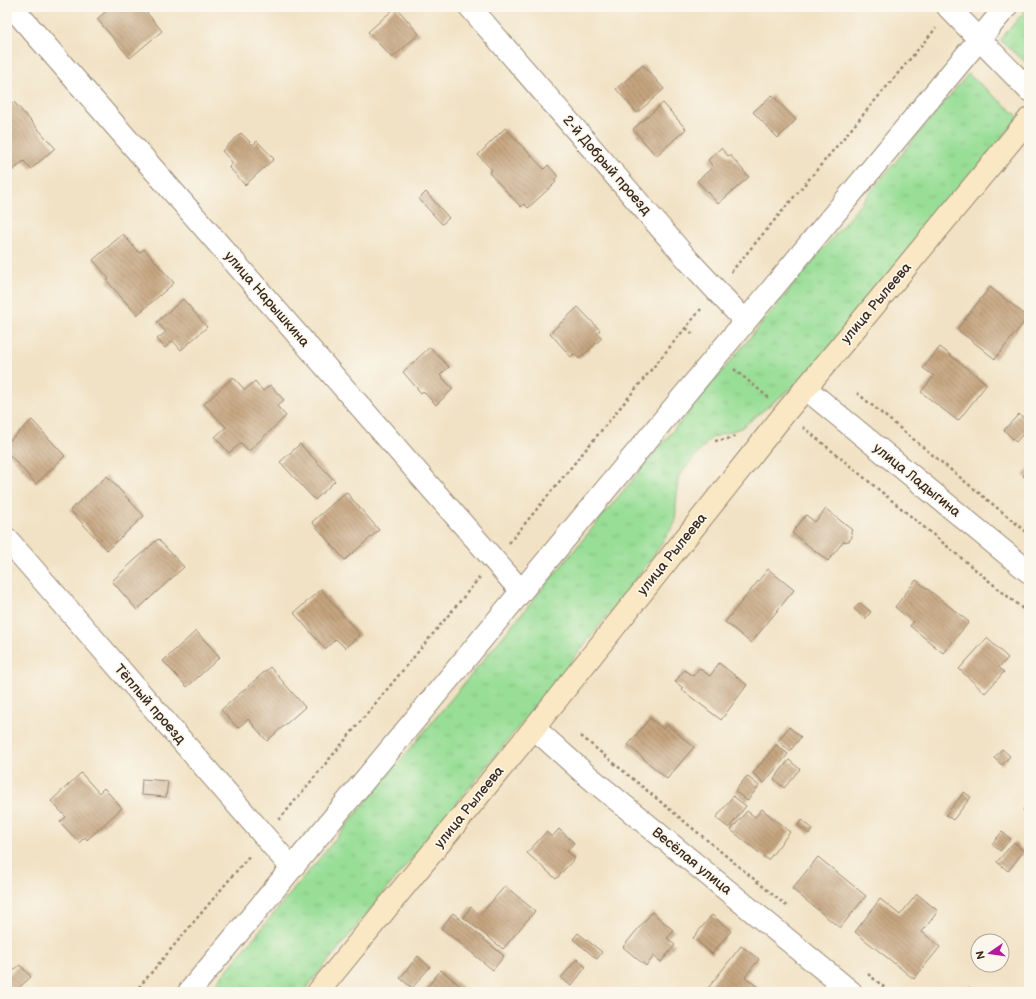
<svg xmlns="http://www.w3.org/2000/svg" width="1036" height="999" font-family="'Balsamiq Sans',sans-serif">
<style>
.grass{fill:url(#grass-tufts);stroke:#6a845a}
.building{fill:url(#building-back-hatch)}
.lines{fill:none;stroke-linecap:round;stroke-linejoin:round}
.street-casing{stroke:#968672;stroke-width:24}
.secondary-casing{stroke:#968672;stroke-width:24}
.path{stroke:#968672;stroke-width:2.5;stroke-dasharray:3 3;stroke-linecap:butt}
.street{stroke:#fff;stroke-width:22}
.secondary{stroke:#fae7c3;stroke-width:22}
.labels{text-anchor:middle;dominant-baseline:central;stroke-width:3.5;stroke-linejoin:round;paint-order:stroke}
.street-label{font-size:14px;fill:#3b2a1e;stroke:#fbf7ec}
</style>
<defs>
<pattern id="grass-tufts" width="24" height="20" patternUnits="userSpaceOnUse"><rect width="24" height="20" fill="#99de97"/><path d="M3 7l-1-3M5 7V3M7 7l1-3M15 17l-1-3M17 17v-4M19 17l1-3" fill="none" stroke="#85bf82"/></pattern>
<pattern id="building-back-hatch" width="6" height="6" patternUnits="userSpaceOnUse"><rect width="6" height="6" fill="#c5a47f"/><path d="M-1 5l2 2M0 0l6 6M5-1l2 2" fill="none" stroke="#a18667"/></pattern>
</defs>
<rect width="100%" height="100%" fill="#fbf7ec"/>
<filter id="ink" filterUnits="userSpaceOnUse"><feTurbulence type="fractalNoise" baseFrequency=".025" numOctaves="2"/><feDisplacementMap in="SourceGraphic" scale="8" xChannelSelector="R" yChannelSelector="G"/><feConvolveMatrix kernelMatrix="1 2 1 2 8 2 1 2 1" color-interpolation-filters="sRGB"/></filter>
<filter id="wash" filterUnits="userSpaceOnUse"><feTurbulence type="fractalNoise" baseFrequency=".012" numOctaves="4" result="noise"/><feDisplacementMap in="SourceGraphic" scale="16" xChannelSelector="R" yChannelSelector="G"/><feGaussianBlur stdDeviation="0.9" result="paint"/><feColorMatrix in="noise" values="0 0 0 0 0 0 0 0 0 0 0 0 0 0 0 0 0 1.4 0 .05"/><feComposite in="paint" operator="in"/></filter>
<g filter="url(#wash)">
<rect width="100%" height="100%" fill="#f1e2c5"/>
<path class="grass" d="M 1028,7 L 1029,7 L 1029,65 L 1000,40 Z
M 968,74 L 1019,117 L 804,378 L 741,428 L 711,438 L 678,477 L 675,523 L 652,558 L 561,675 L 303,992 L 209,992 Z"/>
<g id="blocks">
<path class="building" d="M 111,7 L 142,7 L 162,31 L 130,58 L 97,19 Z
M 396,7 L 419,34 L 392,58 L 368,32 Z
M 643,65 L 664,89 L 637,113 L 616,89 Z
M 772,95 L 796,120 L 778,138 L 753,112 Z
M 14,102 L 55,148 L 31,169 L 24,161 L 11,172 L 7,168 L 7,108 Z
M 663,103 L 686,129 L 656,156 L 633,129 Z
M 505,128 L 544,169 L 548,165 L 558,176 L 554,180 L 556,182 L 528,208 L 524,204 L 521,207 L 489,173 L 492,170 L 478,155 Z
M 241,133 L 253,145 L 257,141 L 274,159 L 245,185 L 229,167 L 233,163 L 222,151 Z
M 721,148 L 728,156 L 730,155 L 749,177 L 718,204 L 697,181 L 713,167 L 708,160 Z
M 426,192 L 449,218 L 442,224 L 419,199 Z
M 123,234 L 139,253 L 144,249 L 174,283 L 137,315 L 107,281 L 109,279 L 93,260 Z
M 990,287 L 1028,317 L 995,359 L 957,329 Z
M 183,299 L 207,327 L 181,350 L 173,341 L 165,348 L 157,339 L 166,332 L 157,322 Z
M 578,307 L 600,330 L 597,333 L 602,338 L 579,359 L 574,354 L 571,357 L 550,333 Z
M 430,347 L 449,367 L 440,375 L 453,389 L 436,405 L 423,391 L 421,393 L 403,372 Z
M 940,347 L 987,384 L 958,421 L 921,392 L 934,376 L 923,368 Z
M 233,377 L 245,390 L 255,381 L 263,391 L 270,385 L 284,400 L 277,406 L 286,416 L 249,451 L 241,443 L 229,453 L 215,437 L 226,427 L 204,404 Z
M 1019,414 L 1029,424 L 1029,427 L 1016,442 L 1004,430 Z
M 32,420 L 65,456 L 36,484 L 7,452 L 7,443 Z
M 300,444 L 335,481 L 315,500 L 280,462 Z
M 1029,468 L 1029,481 L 1023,476 Z
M 107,476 L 144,516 L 107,550 L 70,510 Z
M 346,492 L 379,530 L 345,560 L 312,522 Z
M 826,509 L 852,530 L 851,532 L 852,537 L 849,541 L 843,542 L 828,561 L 792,533 L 806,515 L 815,522 Z
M 158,539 L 184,567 L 137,610 L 112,581 Z
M 768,569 L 794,590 L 751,643 L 725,622 Z
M 916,580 L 969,622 L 943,653 L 910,626 L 913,622 L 895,607 Z
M 321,589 L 360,635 L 345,648 L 336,639 L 325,649 L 294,613 Z
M 860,603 L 871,612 L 865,619 L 854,609 Z
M 196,631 L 220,657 L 187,687 L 163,661 Z
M 987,638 L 1008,658 L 999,667 L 1004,672 L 985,693 L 959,669 Z
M 719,663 L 747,685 L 721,720 L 682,690 L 683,688 L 675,682 L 684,670 L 693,676 L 699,668 L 710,676 Z
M 270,667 L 305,707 L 267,741 L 248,719 L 238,728 L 221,710 Z
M 650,718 L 663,729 L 667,725 L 694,747 L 667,779 L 628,745 Z
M 789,727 L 801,737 L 790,751 L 778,741 Z
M 776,745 L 788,754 L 764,783 L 753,773 Z
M 1002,749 L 1010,756 L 1002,765 L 994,758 Z
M 789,760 L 800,769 L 784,788 L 774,779 Z
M 81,773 L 99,793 L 104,788 L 122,808 L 87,840 L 85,837 L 79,843 L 60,822 L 66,817 L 51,801 Z
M 747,776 L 759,786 L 747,801 L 735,791 Z
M 142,779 L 168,781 L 166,797 L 141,795 Z
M 964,792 L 971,797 L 953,820 L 946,815 Z
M 733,796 L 746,806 L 729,828 L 716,818 Z
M 1029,802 L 1029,815 L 1023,810 Z
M 762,809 L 790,832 L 768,860 L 731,830 L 747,811 L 755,817 Z
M 802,820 L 813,829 L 809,834 L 798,825 Z
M 559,829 L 574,843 L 567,851 L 575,858 L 556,879 L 527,853 L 546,832 L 552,837 Z
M 1002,832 L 1011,839 L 1000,851 L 992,844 Z
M 1014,842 L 1024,851 L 1008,871 L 997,862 Z
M 818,857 L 866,896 L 840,928 L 792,889 Z
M 505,886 L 535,911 L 503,949 L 463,917 L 471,907 L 480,915 Z
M 917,894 L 938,911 L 922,932 L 940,947 L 914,979 L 855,932 L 880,899 L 900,915 Z
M 652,912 L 674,931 L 667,938 L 675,945 L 661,962 L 654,956 L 646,966 L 623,947 Z
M 453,913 L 504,956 L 493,970 L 441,928 Z
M 712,915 L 731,931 L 712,954 L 693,938 Z
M 578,933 L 602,952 L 597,959 L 573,939 Z
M 741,946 L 759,959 L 745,977 L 764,992 L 705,992 Z
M 418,956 L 430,967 L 412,988 L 400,978 Z
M 577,959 L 586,967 L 571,986 L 561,978 Z
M 20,965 L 31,977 L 14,992 L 7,992 L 7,976 Z
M 441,970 L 468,992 L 423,992 Z
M 969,987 L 975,992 L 964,992 Z"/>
</g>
</g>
<g filter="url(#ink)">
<use href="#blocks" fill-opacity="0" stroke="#968672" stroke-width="1"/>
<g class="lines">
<defs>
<path id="street" d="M 12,7 L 521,591
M 470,7 L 689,261 L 745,321
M 948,7 L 1029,90
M 805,388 L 1029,572
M 7,539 L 292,868
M 534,728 L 583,772 L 851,992
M 189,992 L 1006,7"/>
<path id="secondary" d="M 318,992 L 534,728 L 785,413 L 1029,119"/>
</defs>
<use href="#street" class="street-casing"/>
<use href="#secondary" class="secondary-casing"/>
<path class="path" d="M 731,272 L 936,28
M 686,328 L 694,335
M 734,369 L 769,398
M 857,393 L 1029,534
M 803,427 L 1029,614
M 715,441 L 732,438 L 737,434
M 509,543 L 701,309
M 581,736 L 789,908
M 279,820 L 480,577
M 868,974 L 890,992
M 135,992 L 250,855"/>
<use href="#street" class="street"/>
<use href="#secondary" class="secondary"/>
</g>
</g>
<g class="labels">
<g class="street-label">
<text transform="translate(607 165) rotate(49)">2-й Добрый проезд</text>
<text transform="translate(267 299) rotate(49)">улица Нарышкина</text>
<text transform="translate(876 303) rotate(-50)">улица Рылеева</text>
<text transform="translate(917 480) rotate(39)">улица Ладыгина</text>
<text transform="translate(672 554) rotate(-51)">улица Рылеева</text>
<text transform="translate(150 704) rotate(49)">Тёплый проезд</text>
<text transform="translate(469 807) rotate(-51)">улица Рылеева</text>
<text transform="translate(692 861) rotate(39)">Весёлая улица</text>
</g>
</g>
<rect width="1036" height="999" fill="none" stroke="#fbf7ec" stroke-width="24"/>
<g transform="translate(990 953) rotate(257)"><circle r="19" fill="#fbf7ec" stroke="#aea59a"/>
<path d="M0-3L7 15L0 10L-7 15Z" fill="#b5179e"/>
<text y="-6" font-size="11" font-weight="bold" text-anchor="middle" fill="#3b2a1e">N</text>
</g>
</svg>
